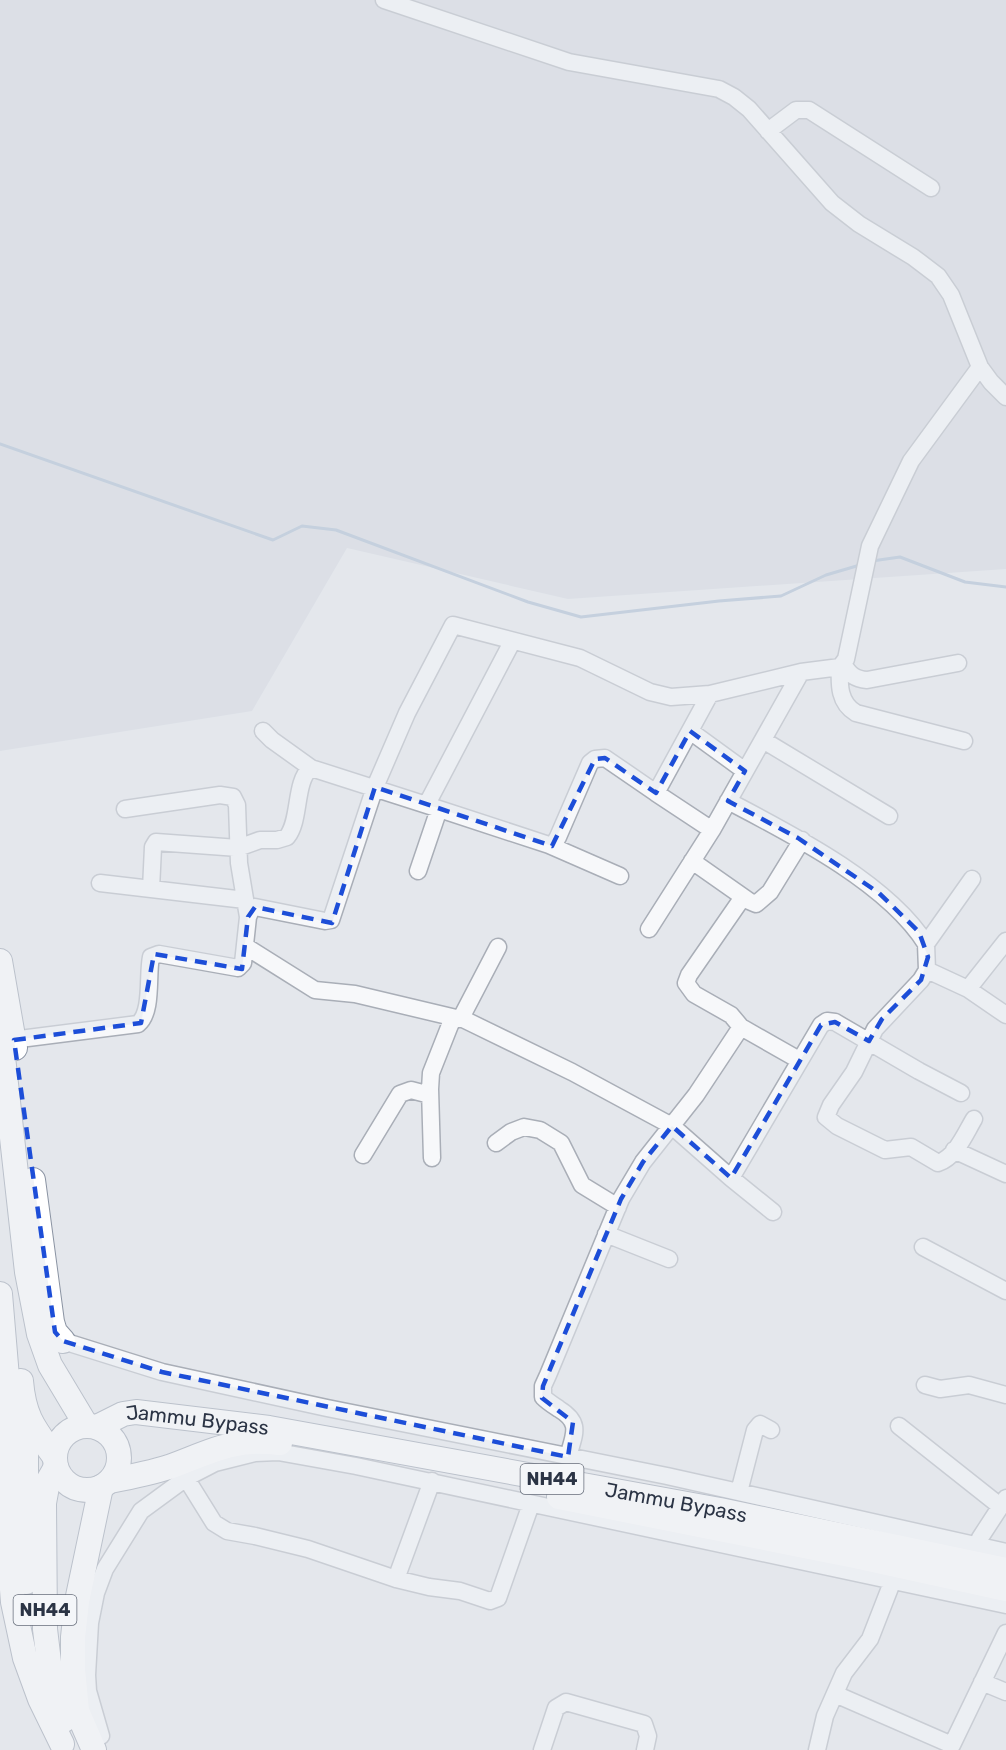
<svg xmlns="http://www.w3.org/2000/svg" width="1006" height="1750" font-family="Rubik,sans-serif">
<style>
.built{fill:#d2d6de}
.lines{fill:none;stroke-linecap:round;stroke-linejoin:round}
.stream{stroke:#9fb4cc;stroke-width:3}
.minor-casing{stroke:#a9aeb7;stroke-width:19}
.highway-casing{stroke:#8b94a3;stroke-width:26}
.minor{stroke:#f7f8fa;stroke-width:16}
.highway{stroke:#fff;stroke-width:24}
.marked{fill:none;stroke:#1d4ed8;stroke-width:4.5;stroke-dasharray:12 8;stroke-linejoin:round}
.labels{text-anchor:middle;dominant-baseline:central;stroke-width:4.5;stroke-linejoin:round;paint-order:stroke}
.shield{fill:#f4f6f9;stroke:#676e7b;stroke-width:1.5}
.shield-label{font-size:18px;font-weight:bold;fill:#2b3445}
.street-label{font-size:20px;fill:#2b3445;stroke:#f4f6f9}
</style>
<rect width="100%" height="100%" fill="#e4e7ec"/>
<path class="built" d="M 0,0 L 1006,0 L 1006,569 L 568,599 L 347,548 L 252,711 L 0,751 Z"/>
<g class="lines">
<path class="stream" d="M 0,444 L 273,540 L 302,526 L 336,530 L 528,602 L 581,617 L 719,601 L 781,596 L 826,575 L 860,565
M 872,561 L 900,557 L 965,582 L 1006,587"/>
<defs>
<path id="minor" d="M 384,0 L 569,62 L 719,89 L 734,97 L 749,109 L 832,203 L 859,224 L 913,257 L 938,276 L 951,295 L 980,367 L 991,382 L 1006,397
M 768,131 L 796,110 L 809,110 L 931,188
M 843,664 C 850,675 855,679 867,680 L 958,663
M 840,667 C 839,685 839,703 856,713 L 964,741
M 710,694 L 656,793 L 712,830 L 801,672
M 263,731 L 272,740 L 311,768
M 690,731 L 745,771
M 763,740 L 889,816
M 728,801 C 791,834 888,883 926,944
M 427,804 L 512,642
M 125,809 L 220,795 L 233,797 L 237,805 L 239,863 L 248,917
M 549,845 L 620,876
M 692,861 L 749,901 L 756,904 L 770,892 L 802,840
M 418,871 L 439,809 L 549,845 L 554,844 L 558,837 L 590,763 L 595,759 L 605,758 L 656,793
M 972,879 L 926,944 L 927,970 L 921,980 L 875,1029 L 854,1072 L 831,1105 L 826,1117 L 837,1126 L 885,1150 L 911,1147 L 938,1163 C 956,1157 965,1134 974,1119
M 100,883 L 245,900
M 151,889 L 153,847 L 156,842 L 238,848 L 260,840 L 277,840 L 287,837 C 301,820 294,781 311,768 L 439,809
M 743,897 L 689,975 L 686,983 L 694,994 L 731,1015 L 741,1027 L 799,1060
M 649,929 L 712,830
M 245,946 L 315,990 L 355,994 L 456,1018
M 927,970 L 968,989 L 1006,1015
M 968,989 L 1006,941
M 461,1018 L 498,947
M 4,1041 L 138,1024 C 153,1012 147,975 151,957 L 159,954 L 238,968 L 243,963 L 248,917 L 251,910 L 255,907 L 325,921 L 331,920 L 375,787 L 407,713 L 453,625 L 580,658 L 650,692 L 671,697 L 710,694 L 801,672 L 840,667 L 846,659 L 870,546 L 911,461 L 980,367
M 496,1143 L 511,1132 L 524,1127 L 540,1130 L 561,1143 L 582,1185 L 618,1207
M 954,1150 L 1006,1174
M 363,1155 L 400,1094 L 411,1090 L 430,1095
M 432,1158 L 430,1089 L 431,1073 L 450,1025 L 453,1020 L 461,1018 L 572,1072 L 672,1126 L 731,1178
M 773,1212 L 731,1178 L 821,1025 L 827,1021 L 835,1022 L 919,1071 L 961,1093
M 606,1234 L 669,1259
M 923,1247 L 1006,1291
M 63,1341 L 162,1372 L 327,1408 L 667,1476 L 1006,1552
M 925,1385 L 940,1389 L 969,1385 L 1006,1395
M 899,1426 L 1000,1506
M 568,1457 C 574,1434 582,1423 559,1409 C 553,1405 548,1402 543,1397 L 543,1386 L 548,1375 L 621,1199 L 643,1162 L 696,1095 L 741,1027
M 186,1478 L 214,1523 L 227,1531 L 255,1536 L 308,1549 L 396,1579 L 429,1587 L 460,1591 L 490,1601 L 498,1598 L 531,1504
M 739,1492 L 755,1430 L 760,1424 L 771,1430
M 974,1556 L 980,1538 L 1006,1498
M 396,1579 L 432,1481
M 982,1682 L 1006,1692
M 835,1694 L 952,1745 L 1006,1633
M 101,1736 L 88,1691 L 87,1675 L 90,1623 L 96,1593 L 105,1569 L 141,1511 L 186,1478 L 215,1463 L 255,1453 L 278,1452 L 356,1466 L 1006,1605
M 542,1750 L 556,1708 L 566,1702 L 644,1724 L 648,1736 L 645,1750
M 817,1750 L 825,1716 L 844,1673 L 870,1639 L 893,1580"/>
<g id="highway">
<path d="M 0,961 L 15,1048"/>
<path d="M 0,1030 L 27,1272 L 39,1334 L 50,1365 L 86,1425"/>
<path d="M 33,1180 L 52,1322 L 55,1332 L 63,1341"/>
<path d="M 0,1294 L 8,1389 L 8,1491 L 9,1552 L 13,1602 L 25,1658 L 40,1699 L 62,1744"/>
<path d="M 21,1381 C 24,1417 34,1428 54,1456"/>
<path d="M 26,1413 L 26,1582"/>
<circle cx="87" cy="1458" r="32"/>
<path id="s1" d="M 97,1427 L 123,1414 L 136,1412 L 269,1428 L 720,1510 L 1006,1570"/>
<path d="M 56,1467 L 48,1481 L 44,1503 L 45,1629 L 51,1679 L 64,1720"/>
<path d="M 110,1481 C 130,1477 150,1473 169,1467 C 210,1452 234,1437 280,1443"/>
<path d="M 559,1497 L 855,1556 L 1006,1589"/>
<path d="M 94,1750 L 77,1711 L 73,1670 L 73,1637 L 77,1601 L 101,1487"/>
</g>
</defs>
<use href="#minor" class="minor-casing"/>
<use href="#highway" class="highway-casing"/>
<use href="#minor" class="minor"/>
<use href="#highway" class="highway"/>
</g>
<path d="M0 0H1006V1750H0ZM 690,731 L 745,771 L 728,801 L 798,838 L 879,893 L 919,932 L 928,957 L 921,980 L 882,1019 L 869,1041 L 835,1022 L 821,1025 L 731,1178 L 672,1126 L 643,1162 L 621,1199 L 543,1386 L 542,1398 L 573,1422 L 568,1457 L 162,1372 L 63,1341 L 55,1332 L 14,1040 L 141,1023 L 154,954 L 242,969 L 248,917 L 255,907 L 332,923 L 375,787 L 552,846 L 595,759 L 605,758 L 656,793 Z" fill="#e4e7ec" fill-opacity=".55" fill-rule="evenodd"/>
<path class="marked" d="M 690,731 L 745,771 L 728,801 L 798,838 L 879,893 L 919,932 L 928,957 L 921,980 L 882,1019 L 869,1041 L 835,1022 L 821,1025 L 731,1178 L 672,1126 L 643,1162 L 621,1199 L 543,1386 L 542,1398 L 573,1422 L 568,1457 L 162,1372 L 63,1341 L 55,1332 L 14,1040 L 141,1023 L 154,954 L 242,969 L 248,917 L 255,907 L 332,923 L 375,787 L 552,846 L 595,759 L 605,758 L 656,793 Z"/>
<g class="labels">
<g class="shield">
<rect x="520.5" y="1464" width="63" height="30" rx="4.5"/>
<rect x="13.5" y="1595" width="63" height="30" rx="4.5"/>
</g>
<g class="shield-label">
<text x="552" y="1479">NH44</text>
<text x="45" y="1610">NH44</text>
</g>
<g class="street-label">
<text stroke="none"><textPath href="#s1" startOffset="104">Jammu Bypass</textPath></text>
<text stroke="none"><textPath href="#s1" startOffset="590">Jammu Bypass</textPath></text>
</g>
</g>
</svg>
